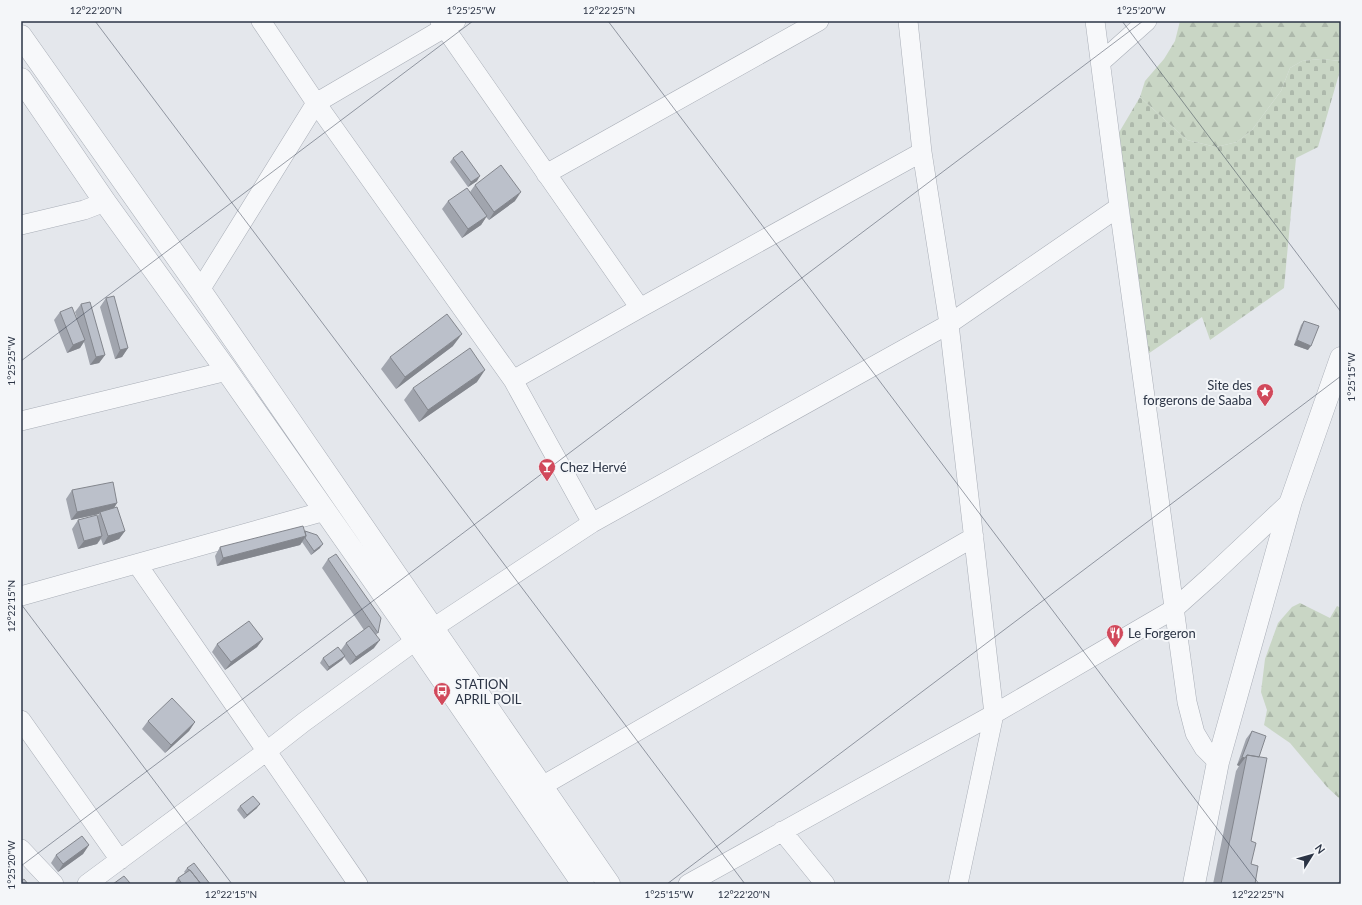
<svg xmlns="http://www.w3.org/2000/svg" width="1362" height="905" font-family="Lato,sans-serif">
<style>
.forest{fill:url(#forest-firs)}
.cemetery{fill:url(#cemetery-stones)}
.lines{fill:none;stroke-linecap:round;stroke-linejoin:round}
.minor-casing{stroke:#a9aeb7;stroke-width:20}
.tertiary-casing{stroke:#a9aeb7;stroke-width:23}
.minor{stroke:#f7f8fa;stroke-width:19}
.tertiary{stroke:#f7f8fa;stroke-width:22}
.wall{fill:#a1a5ae}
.shaded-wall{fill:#83868d}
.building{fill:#bbc0ca;stroke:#83868d}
.ticks{fill:none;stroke:#2b3445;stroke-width:1;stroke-opacity:0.45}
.labels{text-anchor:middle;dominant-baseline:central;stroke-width:4;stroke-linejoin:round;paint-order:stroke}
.poi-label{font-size:13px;fill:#2b3445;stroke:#f4f6f9;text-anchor:start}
.neatline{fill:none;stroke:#2b3445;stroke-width:1.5}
.ticks-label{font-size:10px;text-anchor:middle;fill:#2b3445}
</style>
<defs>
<pattern id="forest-firs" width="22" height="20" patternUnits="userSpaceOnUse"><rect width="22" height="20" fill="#c9d6c5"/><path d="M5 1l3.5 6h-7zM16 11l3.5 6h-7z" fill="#adb8ab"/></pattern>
<pattern id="cemetery-stones" width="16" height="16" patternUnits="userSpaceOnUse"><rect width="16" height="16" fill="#c9d6c5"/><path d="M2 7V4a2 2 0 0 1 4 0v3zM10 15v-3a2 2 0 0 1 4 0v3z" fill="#adb8ab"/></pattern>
</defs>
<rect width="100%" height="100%" fill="#e4e7ec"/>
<path class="forest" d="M 1180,21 L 1341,21 L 1341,61 L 1321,59 L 1302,61 L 1290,68 L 1281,91 L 1252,130 L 1237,142 L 1216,147 L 1187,140 L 1140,97 L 1145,81 L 1164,59 L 1175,41 Z
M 1300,603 L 1330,618 L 1337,606 L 1341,608 L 1341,800 L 1327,787 L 1290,743 L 1264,725 L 1267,710 L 1261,692 L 1265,659 L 1278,623 L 1292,607 Z"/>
<path class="cemetery" d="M 1321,59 L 1341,61 L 1341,67 L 1318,147 L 1296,158 L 1284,288 L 1210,340 L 1202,317 L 1142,358 L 1114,141 L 1140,97 L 1187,140 L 1216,147 L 1237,142 L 1252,130 L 1281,91 L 1290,68 L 1302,61 Z"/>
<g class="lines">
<defs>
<path id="minor" d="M 261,21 L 316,103 L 513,380 L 592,523
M 440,21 L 640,308
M 908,21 L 922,152 L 949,324 L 994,714 L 958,884
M 1095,21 L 1119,207 L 1187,702 L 1195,733 L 1204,748 L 1218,762
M 1101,62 L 1147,21
M 546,174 L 819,21
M 21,225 L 84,210 L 105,202
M 200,290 L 316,103 L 456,21
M 513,380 L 640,308 L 922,152
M 21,421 L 227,371
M 137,564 C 211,671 285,777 358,884
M 21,596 L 325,511
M 21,720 L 120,860
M 542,786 L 974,537
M 782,831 L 825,884
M 21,849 L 54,884
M 87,884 L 267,751 L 304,722 L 433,628 L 592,523 L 949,324 L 1119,207
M 688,884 L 994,714 L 1174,609 L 1212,575 L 1291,501"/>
<path id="tertiary" d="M 21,36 L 200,290 L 609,884
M 21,79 L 105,202 L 227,371 L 416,641 L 583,884
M 1194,884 L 1218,762 L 1291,501 L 1341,358"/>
</defs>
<use href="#minor" class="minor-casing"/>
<use href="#tertiary" class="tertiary-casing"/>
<use href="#minor" class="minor"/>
<use href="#tertiary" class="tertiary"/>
</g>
<path class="wall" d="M 453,158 L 477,181 L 468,187 L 450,162 Z
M 475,185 L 515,201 L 489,220 L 486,217 L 481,225 L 462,238 L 442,209 L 448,201 L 470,192 Z
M 106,298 L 128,348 L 122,357 L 115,359 L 100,307 Z
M 81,304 L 105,355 L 99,363 L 90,365 L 84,342 L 80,348 L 67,353 L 54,320 L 60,312 L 77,318 L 75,312 Z
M 1304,321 L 1308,350 L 1294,345 L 1301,325 Z
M 453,346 L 396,389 L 381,369 L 390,357 Z
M 477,382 L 419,422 L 404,400 L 413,388 Z
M 72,490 L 117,503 L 114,508 L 125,531 L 119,539 L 103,545 L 101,539 L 97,544 L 78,549 L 72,529 L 78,520 L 97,517 L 99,514 L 71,520 L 66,499 Z
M 305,531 L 320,548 L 311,555 L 302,542 L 300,545 L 217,566 L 215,556 L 220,547 Z
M 328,559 L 378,633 L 376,635 L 374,648 L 350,665 L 344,657 L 342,660 L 327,671 L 320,663 L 323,658 L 341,650 L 346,643 L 364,630 L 322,568 Z
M 263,639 L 257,647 L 225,670 L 212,652 L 217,644 Z
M 148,721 L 195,722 L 189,731 L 165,753 L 142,729 Z
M 1252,731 L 1259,757 L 1251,841 L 1251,864 L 1255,884 L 1213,884 L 1236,771 L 1239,766 L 1237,765 L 1246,739 Z
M 240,806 L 257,808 L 244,819 L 237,810 Z
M 89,845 L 83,854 L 58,872 L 51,863 L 56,855 Z
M 187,868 L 210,884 L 174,884 L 178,878 L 185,873 L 184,872 Z"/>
<path class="shaded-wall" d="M 480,176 L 477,181 L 468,187 L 471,182 Z
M 521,192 L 515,201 L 489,220 L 494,212 Z
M 487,216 L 481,225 L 462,238 L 468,229 Z
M 462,334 L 453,346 L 396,389 L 405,377 Z
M 85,340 L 80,348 L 67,353 L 73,345 Z
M 1297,340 L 1311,346 L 1308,350 L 1294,345 Z
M 128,348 L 122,357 L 115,359 L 120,350 Z
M 105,355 L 99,363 L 90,365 L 96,357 Z
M 485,370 L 477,382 L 419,422 L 428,410 Z
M 117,503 L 112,511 L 100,512 L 99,514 L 71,520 L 77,512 Z
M 125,531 L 119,539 L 103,545 L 108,536 Z
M 102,536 L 97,544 L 78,549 L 84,541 Z
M 306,536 L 300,545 L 217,566 L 223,558 Z
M 323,544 L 320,548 L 311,555 L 314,551 Z
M 263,639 L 257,647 L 225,670 L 231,662 Z
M 380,640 L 374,648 L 350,665 L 356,657 Z
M 345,656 L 342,660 L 327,671 L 329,667 Z
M 195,722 L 189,731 L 165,753 L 171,745 Z
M 1242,757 L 1245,758 L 1239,766 L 1237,765 Z
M 260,804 L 257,808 L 244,819 L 247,815 Z
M 89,845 L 83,854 L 58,872 L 63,864 Z"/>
<path class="building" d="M 462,151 L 480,176 L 471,182 L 453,158 Z
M 501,165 L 521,192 L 494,212 L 475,185 Z
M 467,188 L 487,216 L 468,229 L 448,201 Z
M 114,296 L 128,348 L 120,350 L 106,298 Z
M 90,302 L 105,355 L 96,357 L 81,304 Z
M 72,307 L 85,340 L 73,345 L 60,312 Z
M 447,314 L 462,334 L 405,377 L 390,357 Z
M 1304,321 L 1319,326 L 1311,346 L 1297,340 Z
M 470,348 L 485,370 L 428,410 L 413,388 Z
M 113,482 L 117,503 L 77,512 L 72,490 Z
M 117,507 L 125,531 L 108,536 L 100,512 Z
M 97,515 L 102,536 L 84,541 L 78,520 Z
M 303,526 L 306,536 L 223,558 L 220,547 Z
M 305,531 L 317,535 L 323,544 L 314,551 L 305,538 L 306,536 Z
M 336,554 L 381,618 L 378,633 L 328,559 Z
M 249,621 L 263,639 L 231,662 L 217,644 Z
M 369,626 L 380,640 L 356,657 L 346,643 Z
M 338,647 L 345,656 L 329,667 L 323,658 Z
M 172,698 L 195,722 L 171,745 L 148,721 Z
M 1252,731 L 1266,736 L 1259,757 L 1247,755 L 1245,758 L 1242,757 Z
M 1247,755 L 1267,758 L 1251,841 L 1256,843 L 1251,864 L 1258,866 L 1255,884 L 1221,884 Z
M 253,796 L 260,804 L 247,815 L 240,806 Z
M 82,836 L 89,845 L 63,864 L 56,855 Z
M 194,863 L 210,884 L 201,884 L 190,870 L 189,870 L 187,868 Z
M 190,870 L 201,884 L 182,884 L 178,878 Z
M 124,876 L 130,883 L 128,884 L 113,884 Z
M 24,879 L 28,884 L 21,884 L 21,881 Z"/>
<path class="ticks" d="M 95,21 L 745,884M 608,21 L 1259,884M 1122,21 L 1341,312M 21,361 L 473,21M 21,604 L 232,884M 21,866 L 1143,21M 667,884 L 1341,376M 1337,884 L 1341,881"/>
<defs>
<symbol id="sight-pin" viewBox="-11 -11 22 30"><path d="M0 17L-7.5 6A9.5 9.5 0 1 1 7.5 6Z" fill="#d1495b" stroke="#f4f6f9"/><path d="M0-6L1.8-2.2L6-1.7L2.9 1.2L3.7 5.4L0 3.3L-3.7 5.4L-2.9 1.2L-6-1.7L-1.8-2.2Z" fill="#fff"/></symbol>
<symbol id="bar-pin" viewBox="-11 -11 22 30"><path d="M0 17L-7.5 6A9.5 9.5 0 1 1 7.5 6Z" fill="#d1495b" stroke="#f4f6f9"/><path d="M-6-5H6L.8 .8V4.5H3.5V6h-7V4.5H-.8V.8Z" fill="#fff"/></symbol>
<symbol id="restaurant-pin" viewBox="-11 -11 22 30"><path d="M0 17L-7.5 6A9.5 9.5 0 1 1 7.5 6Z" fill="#d1495b" stroke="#f4f6f9"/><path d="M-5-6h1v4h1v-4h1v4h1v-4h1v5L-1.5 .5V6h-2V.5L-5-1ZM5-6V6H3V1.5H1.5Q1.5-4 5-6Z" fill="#fff"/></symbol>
<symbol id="bus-pin" viewBox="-11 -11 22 30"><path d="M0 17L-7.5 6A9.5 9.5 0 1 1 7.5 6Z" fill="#d1495b" stroke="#f4f6f9"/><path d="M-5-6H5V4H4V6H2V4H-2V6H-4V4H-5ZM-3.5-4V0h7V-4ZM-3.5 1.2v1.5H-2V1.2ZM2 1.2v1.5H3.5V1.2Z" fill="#fff"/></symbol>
</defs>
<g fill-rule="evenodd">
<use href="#sight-pin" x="1255" y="382" width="20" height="27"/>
<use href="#bar-pin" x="537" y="457" width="20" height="27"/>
<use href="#restaurant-pin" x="1105" y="623" width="20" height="27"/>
<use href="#bus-pin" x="432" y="681" width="20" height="27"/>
</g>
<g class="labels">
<g class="poi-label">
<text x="1252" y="385" text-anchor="end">Site des<tspan x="1252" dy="15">forgerons de Saaba</tspan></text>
<text x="560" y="467">Chez Hervé</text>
<text x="1128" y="633">Le Forgeron</text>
<text x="455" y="684">STATION<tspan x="455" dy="15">APRIL POIL</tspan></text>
</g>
</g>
<rect width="1362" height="905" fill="none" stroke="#f4f6f9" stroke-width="44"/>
<g transform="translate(1312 855) rotate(53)" stroke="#f4f6f9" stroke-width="3" paint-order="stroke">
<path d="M0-3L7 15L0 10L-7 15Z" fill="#2b3445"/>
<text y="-6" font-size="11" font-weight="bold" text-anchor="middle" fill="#2b3445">N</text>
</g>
<rect x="22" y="22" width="1318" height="861" class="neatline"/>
<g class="ticks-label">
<text x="96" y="14">12°22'20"N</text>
<text x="471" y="14">1°25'25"W</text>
<text x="609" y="14">12°22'25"N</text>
<text x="1141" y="14">1°25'20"W</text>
<text transform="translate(11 361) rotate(-90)" y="4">1°25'25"W</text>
<text transform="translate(1351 377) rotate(-90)" y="4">1°25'15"W</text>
<text transform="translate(11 606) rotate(-90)" y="4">12°22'15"N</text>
<text transform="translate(11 865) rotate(-90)" y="4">1°25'20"W</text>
<text x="231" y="898">12°22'15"N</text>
<text x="669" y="898">1°25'15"W</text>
<text x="744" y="898">12°22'20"N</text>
<text x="1258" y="898">12°22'25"N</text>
</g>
</svg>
